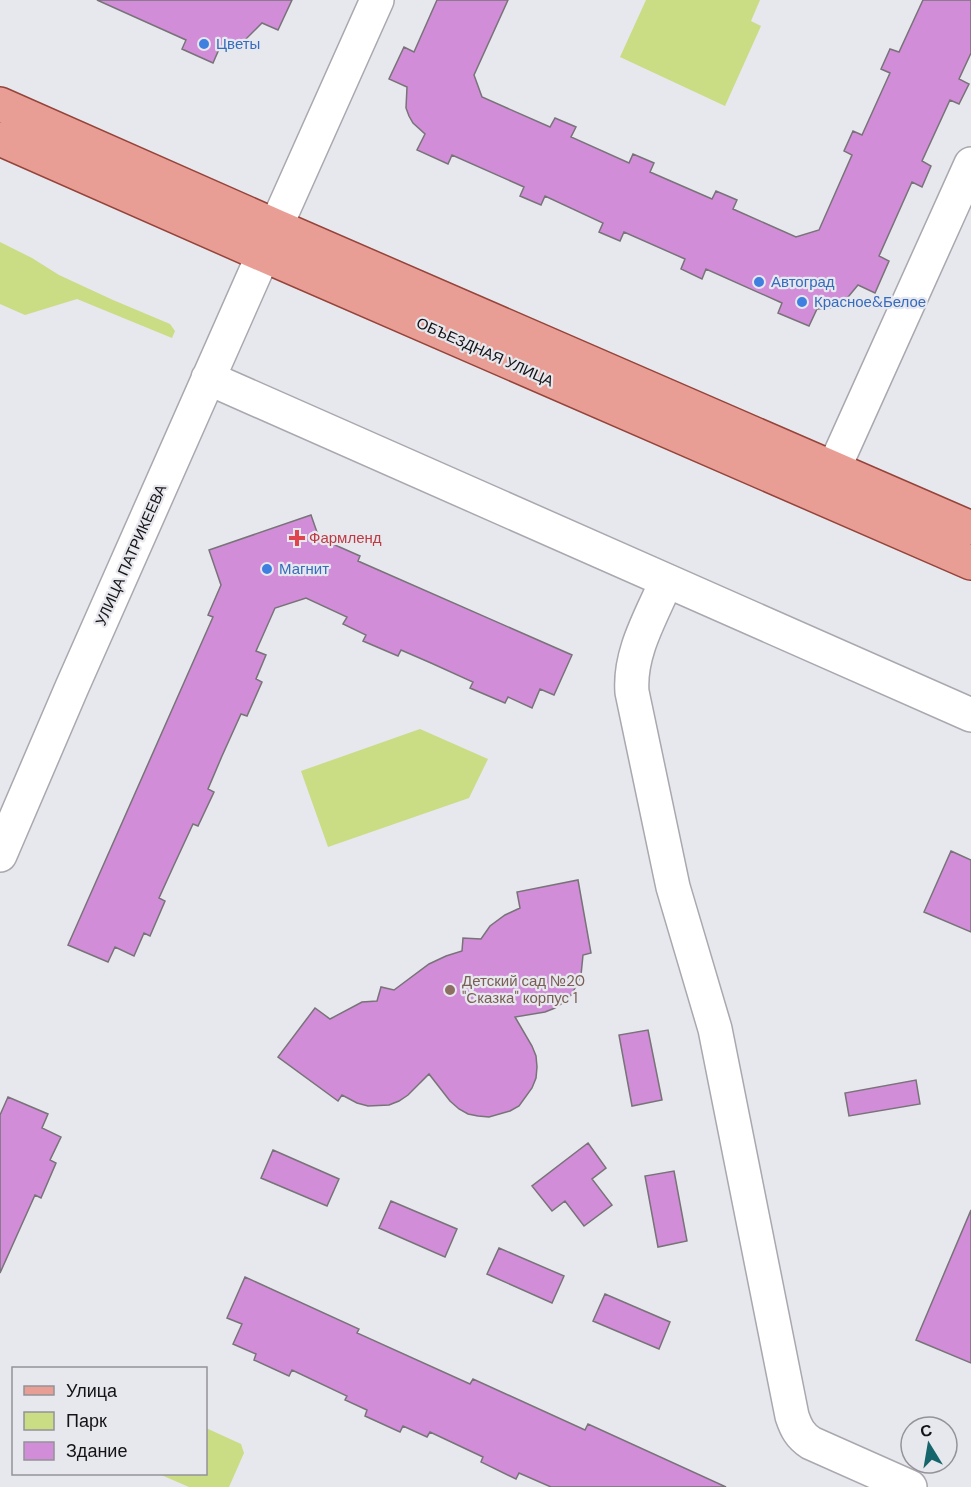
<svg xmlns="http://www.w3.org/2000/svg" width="971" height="1487" font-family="'DM Sans',sans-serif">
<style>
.green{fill:#cadc84}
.building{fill:#d18dd8;stroke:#787378;stroke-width:1.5}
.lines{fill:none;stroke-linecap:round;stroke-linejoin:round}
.street-casing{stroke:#a8a8ae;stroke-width:36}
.primary-casing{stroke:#95443a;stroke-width:36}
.street{stroke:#fff;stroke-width:33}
.primary{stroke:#e99e95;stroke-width:33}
.shop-dot{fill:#3f7fe0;stroke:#e7e7ee;stroke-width:2}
.health-dot{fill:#e0444e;stroke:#e7e7ee;stroke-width:2}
.education-dot{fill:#8d6e63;stroke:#e7e7ee;stroke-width:2}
.labels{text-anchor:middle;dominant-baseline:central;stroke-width:4.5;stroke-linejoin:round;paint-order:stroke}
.shop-label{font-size:15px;fill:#366cbe;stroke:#e7e7ee;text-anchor:start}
.street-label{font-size:15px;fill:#141416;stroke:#e7e7ee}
.health-label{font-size:15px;fill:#be3a42;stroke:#e7e7ee;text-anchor:start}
.education-label{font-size:15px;fill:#785e54;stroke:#e7e7ee;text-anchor:start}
</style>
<rect width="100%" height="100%" fill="#e7e7ee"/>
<path class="green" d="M 646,0 L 760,0 L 751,21 L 761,26 L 725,106 L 620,57 Z
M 0,242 L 32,258 L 59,275 L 113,300 L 170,324 L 175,331 L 172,338 L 77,299 L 25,315 L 0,304 Z
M 420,729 L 488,759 L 469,798 L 328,847 L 301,771 Z
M 206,1428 L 241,1444 L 244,1453 L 229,1487 L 189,1487 L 159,1474 L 206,1474 Z"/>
<path class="building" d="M 97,0 L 292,0 L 278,30 L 262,23 L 244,41 L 240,43 L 220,47 L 213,63 L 182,49 L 186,40 Z
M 437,0 L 508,0 L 474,75 L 482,97 L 550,127 L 555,118 L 576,127 L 571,137 L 629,163 L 633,154 L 654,163 L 650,172 L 712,199 L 716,191 L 737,200 L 733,209 L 796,237 L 819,230 L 852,155 L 844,151 L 853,131 L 862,135 L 890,73 L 881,69 L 890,49 L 899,52 L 923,0 L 971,0 L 971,53 L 959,79 L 969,84 L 959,104 L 950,100 L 922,161 L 931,166 L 922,187 L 912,182 L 879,256 L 889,261 L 875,293 L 858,285 L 844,302 L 840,304 L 830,308 L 817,309 L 809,326 L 778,313 L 782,303 L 706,269 L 702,279 L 681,269 L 685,259 L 624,232 L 620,241 L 599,232 L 603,223 L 545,196 L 541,205 L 520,196 L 524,187 L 452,155 L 448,164 L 417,150 L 425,134 L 413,123 L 409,116 L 406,108 L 407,87 L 389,79 L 404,47 L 414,52 Z
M 311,515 L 319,538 L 360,556 L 358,561 L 572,655 L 554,695 L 540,689 L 532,708 L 508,697 L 505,703 L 470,688 L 473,682 L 431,663 L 401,650 L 398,656 L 363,641 L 366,635 L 343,624 L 347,617 L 306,598 L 275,608 L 256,651 L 266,655 L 256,679 L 262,682 L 247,716 L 241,714 L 222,756 L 208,789 L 214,792 L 198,826 L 193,824 L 174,865 L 159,898 L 165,901 L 150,936 L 144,933 L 134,956 L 115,947 L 108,962 L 68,945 L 213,617 L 208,615 L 221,585 L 209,550 Z
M 951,851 L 971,860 L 971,932 L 924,912 Z
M 578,880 L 591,953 L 583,955 L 581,975 L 577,984 L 572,994 L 564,1002 L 555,1008 L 545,1012 L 515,1017 L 532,1046 L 536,1056 L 537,1067 L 536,1078 L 532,1088 L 519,1106 L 510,1111 L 489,1117 L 478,1116 L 468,1114 L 459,1109 L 450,1101 L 429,1074 L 408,1095 L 399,1101 L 389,1105 L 368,1106 L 357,1103 L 342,1095 L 338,1101 L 278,1057 L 315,1008 L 330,1019 L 362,1002 L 377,1001 L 381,987 L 394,990 L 429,964 L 446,956 L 462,951 L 463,938 L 481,939 L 490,926 L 505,915 L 520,908 L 517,892 Z
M 648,1030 L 662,1100 L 632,1106 L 619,1035 Z
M 916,1080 L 920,1104 L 849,1116 L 845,1093 Z
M 8,1097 L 48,1114 L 42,1128 L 61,1137 L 50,1160 L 56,1163 L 41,1198 L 35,1195 L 0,1273 L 0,1115 Z
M 588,1143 L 606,1168 L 592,1179 L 612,1205 L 584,1226 L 565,1201 L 552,1211 L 532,1186 Z
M 273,1150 L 339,1179 L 327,1206 L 261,1178 Z
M 674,1171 L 687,1241 L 658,1247 L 645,1176 Z
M 391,1201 L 457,1229 L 445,1257 L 379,1228 Z
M 971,1210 L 971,1363 L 916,1340 Z
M 499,1248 L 564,1276 L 552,1303 L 487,1274 Z
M 245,1277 L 359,1329 L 357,1333 L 470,1384 L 473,1379 L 585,1430 L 588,1424 L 726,1487 L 551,1487 L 519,1473 L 516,1479 L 481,1462 L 483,1457 L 430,1432 L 427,1437 L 403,1426 L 400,1432 L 365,1416 L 367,1410 L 345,1400 L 347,1396 L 292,1370 L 289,1376 L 254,1360 L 256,1354 L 233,1344 L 242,1324 L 227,1318 Z
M 605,1294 L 670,1322 L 659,1349 L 593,1321 Z"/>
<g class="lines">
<defs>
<path id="street" d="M 276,226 L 377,0
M 208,378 L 971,715
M 834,468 L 971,164
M 666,582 C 651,617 629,653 632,692 L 673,887 L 715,1029 L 792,1416 C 796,1428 800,1436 811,1443 L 910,1487
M 0,855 L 72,687 L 263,255"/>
<path id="primary" d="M 0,104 L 276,226 L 971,528
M 0,139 L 263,255 L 971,563"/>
</defs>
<use href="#street" class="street-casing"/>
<use href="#primary" class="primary-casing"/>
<use href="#street" class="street"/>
<use href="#primary" class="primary"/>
</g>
<g class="shop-dot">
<circle cx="204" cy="44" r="6"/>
<circle cx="759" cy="282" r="6"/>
<circle cx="802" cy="302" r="6"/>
<circle cx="267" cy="569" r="6"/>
</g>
<path class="health-dot" d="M294 529h6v6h6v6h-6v6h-6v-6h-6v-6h6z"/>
<circle class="education-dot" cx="450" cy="990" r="6"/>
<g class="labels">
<g class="shop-label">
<text x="216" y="44">Цветы</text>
<text x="771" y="282">Автоград</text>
<text x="814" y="302">Красное&amp;Белое</text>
<text x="279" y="569">Магнит</text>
</g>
<g class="street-label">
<text transform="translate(485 352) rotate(24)">ОБЪЕЗДНАЯ УЛИЦА</text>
<text transform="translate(131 555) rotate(-66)">УЛИЦА ПАТРИКЕЕВА</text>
</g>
<g class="health-label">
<text x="309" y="538">Фармленд</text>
</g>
<g class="education-label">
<text x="462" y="981">Детский сад №20<tspan x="462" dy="17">"Сказка" корпус 1</tspan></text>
</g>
</g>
<rect x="12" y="1367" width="195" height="108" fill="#e7e7ee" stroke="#939398" stroke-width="1.5"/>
<rect x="24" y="1386" width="30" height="9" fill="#e99e95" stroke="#939398" stroke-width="1.5"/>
<text x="66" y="1397" font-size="18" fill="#141416">Улица</text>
<rect x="24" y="1412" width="30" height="18" fill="#cadc84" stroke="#939398" stroke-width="1.5"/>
<text x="66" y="1427" font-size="18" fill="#141416">Парк</text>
<rect x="24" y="1442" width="30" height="18" fill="#d18dd8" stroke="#939398" stroke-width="1.5"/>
<text x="66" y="1457" font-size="18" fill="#141416">Здание</text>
<g transform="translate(929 1445) rotate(349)"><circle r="28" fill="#e7e7ee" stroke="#939398" stroke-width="1.5"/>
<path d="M0-4.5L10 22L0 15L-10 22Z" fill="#17656c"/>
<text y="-9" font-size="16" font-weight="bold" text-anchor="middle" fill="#141416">С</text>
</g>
</svg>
